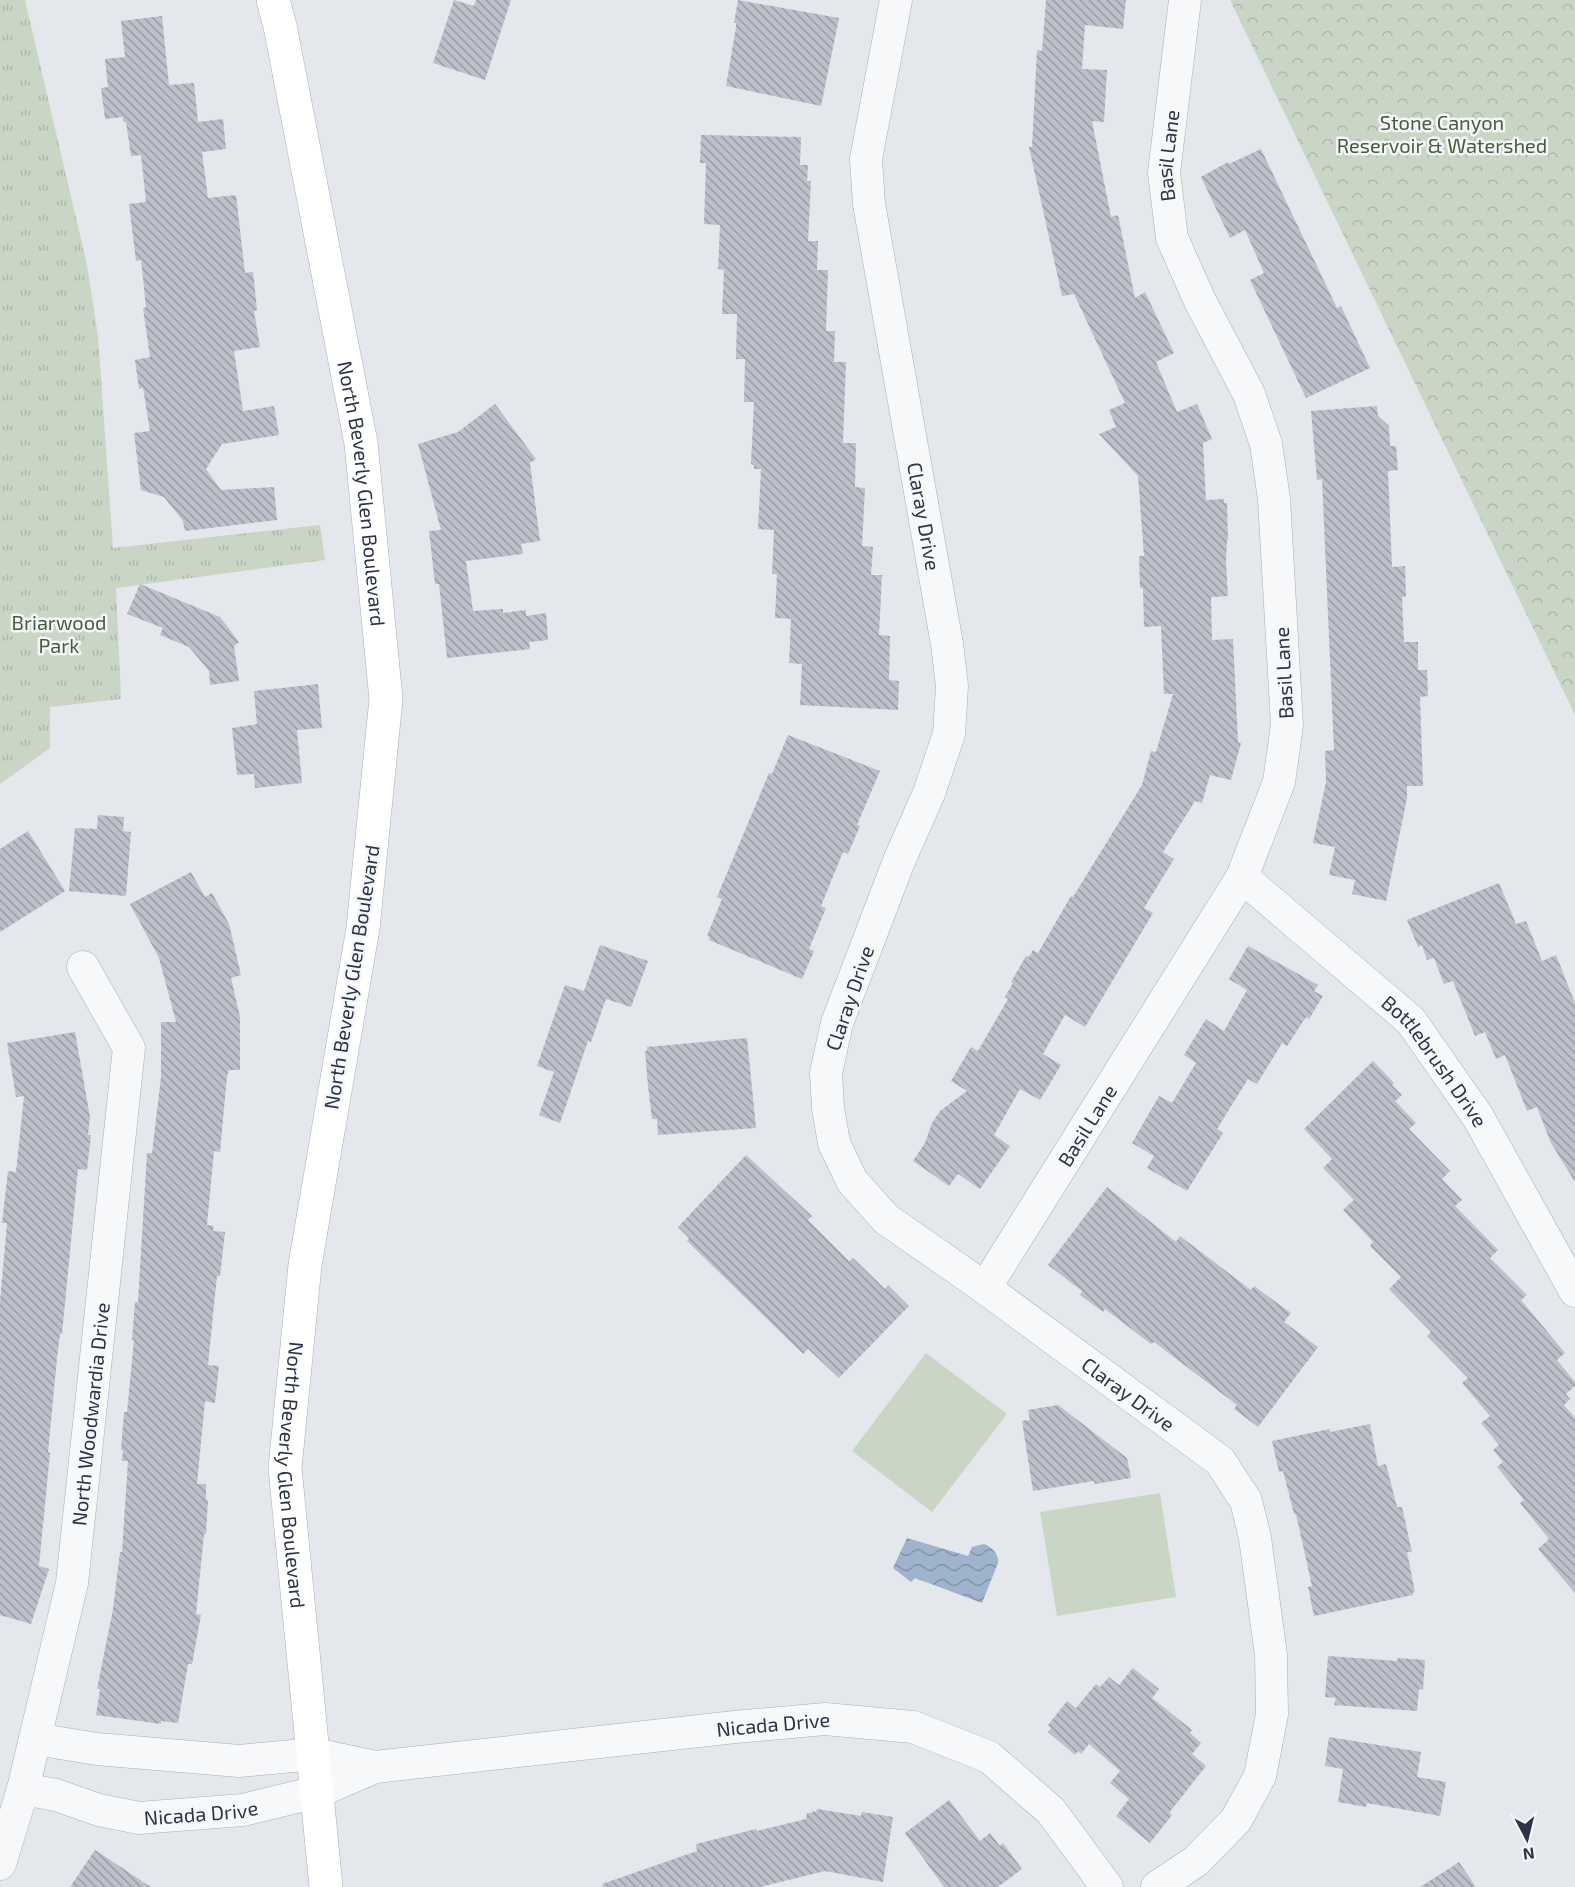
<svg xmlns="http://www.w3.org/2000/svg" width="1575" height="1887" font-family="'Exo 2',sans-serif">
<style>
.grass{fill:url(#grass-tufts)}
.park{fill:url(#park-crowns)}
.garden{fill:#c9d6c5}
.water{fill:url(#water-waves)}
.building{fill:url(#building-back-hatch)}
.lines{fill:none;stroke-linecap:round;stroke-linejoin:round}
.minor-casing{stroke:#a9aeb7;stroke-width:33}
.secondary-casing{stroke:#a9aeb7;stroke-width:34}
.minor{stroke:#f7f8fa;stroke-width:32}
.secondary{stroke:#fff;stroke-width:33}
.labels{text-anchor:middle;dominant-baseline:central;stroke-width:5;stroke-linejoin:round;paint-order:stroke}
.park-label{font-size:20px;fill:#3f6138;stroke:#f4f6f9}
.street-label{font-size:20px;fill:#2b3445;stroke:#f4f6f9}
</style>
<defs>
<pattern id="grass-tufts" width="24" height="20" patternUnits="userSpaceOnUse" patternTransform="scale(1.5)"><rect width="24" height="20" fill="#c9d6c5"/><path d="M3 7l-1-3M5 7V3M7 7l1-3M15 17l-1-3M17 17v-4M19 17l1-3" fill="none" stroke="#adb8ab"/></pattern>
<pattern id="park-crowns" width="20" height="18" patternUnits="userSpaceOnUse" patternTransform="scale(1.5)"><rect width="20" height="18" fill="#c9d6c5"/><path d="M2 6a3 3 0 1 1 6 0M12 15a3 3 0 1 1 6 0" fill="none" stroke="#adb8ab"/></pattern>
<pattern id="water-waves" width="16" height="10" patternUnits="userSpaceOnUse" patternTransform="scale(1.5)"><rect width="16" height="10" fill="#9fb4cc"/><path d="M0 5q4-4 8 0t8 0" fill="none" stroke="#8293a7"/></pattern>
<pattern id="building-back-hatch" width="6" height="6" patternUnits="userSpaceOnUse" patternTransform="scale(1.5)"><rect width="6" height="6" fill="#bbc0ca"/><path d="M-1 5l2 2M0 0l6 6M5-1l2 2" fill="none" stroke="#989da6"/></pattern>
</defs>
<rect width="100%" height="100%" fill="#e4e7ec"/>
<path class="grass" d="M 0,0 L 25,0 L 87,265 L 98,336 L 113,548 L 320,525 L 325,560 L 116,588 L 121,699 L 50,707 L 50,748 L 0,784 Z"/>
<path class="park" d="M 1230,0 L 1575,0 L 1575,715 Z"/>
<path class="garden" d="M 926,1353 L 1007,1414 L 932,1512 L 852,1451 Z
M 1160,1493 L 1176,1597 L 1057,1616 L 1040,1512 Z"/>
<path class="water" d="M 907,1538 L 968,1556 L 972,1547 L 984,1544 C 992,1547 999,1554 998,1563 L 982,1603 L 915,1578 L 911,1582 L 893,1568 Z"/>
<path class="building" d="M 454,0 L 474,6 L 476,0 L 511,0 L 485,80 L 433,63 Z
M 738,0 L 839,18 L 821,106 L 726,86 L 736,27 L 736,23 L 734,23 Z
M 1046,0 L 1126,0 L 1123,29 L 1085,25 L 1082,69 L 1107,70 L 1104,122 L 1092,121 L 1111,217 L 1118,215 L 1135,298 L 1145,292 L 1174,353 L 1156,362 L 1177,412 L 1197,404 L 1212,439 L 1203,443 L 1206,500 L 1224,499 L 1224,503 L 1227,503 L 1228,540 L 1227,540 L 1226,563 L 1228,596 L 1211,597 L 1212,640 L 1233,639 L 1238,742 L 1241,743 L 1231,780 L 1210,775 L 1202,803 L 1195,801 L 1163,852 L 1174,859 L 1144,908 L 1153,913 L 1085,1027 L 1065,1015 L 1043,1054 L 1061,1065 L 1040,1100 L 1020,1089 L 994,1135 L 1010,1146 L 980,1189 L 958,1174 L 949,1186 L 913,1161 L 925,1143 L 932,1123 L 940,1111 L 967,1091 L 951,1081 L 971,1047 L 978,1051 L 1008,999 L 1005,997 L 1013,983 L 1011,982 L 1026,956 L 1029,957 L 1033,950 L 1038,953 L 1071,896 L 1073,897 L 1142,785 L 1151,751 L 1156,752 L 1173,694 L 1164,694 L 1161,626 L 1144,627 L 1143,588 L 1140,588 L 1139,556 L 1144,556 L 1138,476 L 1099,434 L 1116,427 L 1109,410 L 1125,403 L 1074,294 L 1062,296 L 1029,147 L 1032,147 L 1037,50 L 1042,51 Z
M 162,16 L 169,85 L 194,83 L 198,122 L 223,119 L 226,149 L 202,152 L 208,198 L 236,195 L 245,273 L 253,272 L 257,310 L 254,311 L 260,347 L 234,351 L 243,411 L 274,406 L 279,435 L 222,444 L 206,469 L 221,490 L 274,487 L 277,520 L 185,531 L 183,521 L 164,497 L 141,490 L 134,433 L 150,431 L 143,388 L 139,389 L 135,360 L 150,357 L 143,308 L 146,307 L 141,260 L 136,261 L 129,204 L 146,202 L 141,155 L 131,156 L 126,122 L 123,122 L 123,117 L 105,119 L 101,88 L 108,87 L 105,59 L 125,57 L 121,21 Z
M 701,135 L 801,137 L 800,165 L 808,165 L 807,181 L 811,181 L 808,241 L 818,241 L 817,270 L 828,270 L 826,331 L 835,331 L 834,362 L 846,362 L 843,443 L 856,443 L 855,487 L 865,488 L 862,546 L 873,547 L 871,575 L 882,575 L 879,635 L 890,636 L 889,680 L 899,681 L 898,710 L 800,705 L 802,664 L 789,663 L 791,619 L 775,618 L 777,574 L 772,574 L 774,530 L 758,529 L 761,469 L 754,469 L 754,465 L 751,464 L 754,402 L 744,402 L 745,359 L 736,359 L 737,314 L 722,314 L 724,270 L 718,269 L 720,225 L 704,224 L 706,163 L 700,163 Z
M 1261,149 L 1337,308 L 1341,306 L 1370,368 L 1306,398 L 1250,280 L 1264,273 L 1245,230 L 1230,238 L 1201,177 L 1228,162 L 1229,164 Z
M 495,404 L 536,459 L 530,463 L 540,541 L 521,544 L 523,554 L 466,561 L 473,611 L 503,609 L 503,613 L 526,610 L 526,616 L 546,613 L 548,640 L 529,642 L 530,649 L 447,658 L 439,584 L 435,584 L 429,531 L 441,530 L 418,444 L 458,432 Z
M 1377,406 L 1378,416 L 1389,426 L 1390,446 L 1396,446 L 1398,470 L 1388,471 L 1392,567 L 1405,566 L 1406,596 L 1402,597 L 1404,642 L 1418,642 L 1418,670 L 1427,670 L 1428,696 L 1420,697 L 1423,786 L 1407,786 L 1407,798 L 1386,901 L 1352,894 L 1355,880 L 1329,875 L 1335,847 L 1313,843 L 1326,782 L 1325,751 L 1334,750 L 1322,479 L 1317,480 L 1311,411 Z
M 140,584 L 220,617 L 239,642 L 234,646 L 239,681 L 210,685 L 209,671 L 189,647 L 160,635 L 163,628 L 127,614 Z
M 318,684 L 322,728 L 297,730 L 302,783 L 255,788 L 254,774 L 237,775 L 232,728 L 257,724 L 254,691 Z
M 788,735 L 880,771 L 857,825 L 860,826 L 848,854 L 843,852 L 821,906 L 826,908 L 809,949 L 814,951 L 802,979 L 709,940 L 710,937 L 707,936 L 722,899 L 717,897 L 769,773 L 772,774 Z
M 98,815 L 124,817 L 123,831 L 131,832 L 126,896 L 69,891 L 75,828 L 97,829 Z
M 28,831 L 65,891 L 0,932 L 0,849 Z
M 191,872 L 205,897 L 212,893 L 229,924 L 241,975 L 231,978 L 240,1017 L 240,1070 L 229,1070 L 227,1076 L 220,1152 L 214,1151 L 207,1225 L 214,1226 L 213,1231 L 225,1232 L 220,1276 L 217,1276 L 208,1365 L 219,1366 L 215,1403 L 205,1401 L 197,1484 L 206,1484 L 206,1500 L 208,1500 L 206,1534 L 204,1534 L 196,1614 L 201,1615 L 192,1664 L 188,1664 L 178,1723 L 161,1721 L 161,1724 L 96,1715 L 100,1689 L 97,1689 L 113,1609 L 120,1552 L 122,1552 L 128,1461 L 122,1461 L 123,1450 L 121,1450 L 124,1412 L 127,1412 L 134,1340 L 132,1340 L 135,1302 L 138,1302 L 147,1153 L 152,1153 L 161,1077 L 161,1022 L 176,1022 L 159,958 L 130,904 Z
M 1499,883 L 1516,924 L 1526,921 L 1542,961 L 1556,955 L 1575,1003 L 1575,1182 L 1551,1143 L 1537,1107 L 1527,1111 L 1505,1055 L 1496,1059 L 1485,1032 L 1475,1036 L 1453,981 L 1444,984 L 1434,958 L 1427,960 L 1422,945 L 1418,947 L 1407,920 Z
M 600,945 L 648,961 L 631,1007 L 606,999 L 591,1042 L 588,1041 L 560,1123 L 539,1115 L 554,1072 L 537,1066 L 565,985 L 584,991 Z
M 1248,946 L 1318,985 L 1314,991 L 1323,996 L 1309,1019 L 1306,1017 L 1287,1046 L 1282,1043 L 1257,1084 L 1248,1079 L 1217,1129 L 1223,1133 L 1187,1191 L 1147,1168 L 1154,1156 L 1132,1143 L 1159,1096 L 1172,1103 L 1196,1063 L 1184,1055 L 1206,1019 L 1224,1031 L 1247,990 L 1229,979 Z
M 75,1032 L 90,1117 L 88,1135 L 91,1135 L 87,1170 L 78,1169 L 62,1334 L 60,1334 L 57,1358 L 48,1452 L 50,1453 L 39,1566 L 49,1569 L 31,1624 L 0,1615 L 0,1302 L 7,1223 L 2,1223 L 8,1171 L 16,1172 L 24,1096 L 16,1097 L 7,1043 Z
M 747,1038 L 756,1128 L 658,1135 L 657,1119 L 652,1119 L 648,1086 L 645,1051 L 647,1051 L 647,1047 Z
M 1373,1061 L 1394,1083 L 1392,1085 L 1402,1095 L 1395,1101 L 1416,1123 L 1409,1129 L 1450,1171 L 1442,1179 L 1462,1200 L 1455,1206 L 1498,1250 L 1490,1258 L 1527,1295 L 1521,1300 L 1565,1353 L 1557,1360 L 1575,1382 L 1575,1386 L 1566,1394 L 1570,1399 L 1564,1405 L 1575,1418 L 1575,1593 L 1538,1549 L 1549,1539 L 1520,1503 L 1524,1500 L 1497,1467 L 1503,1462 L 1493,1450 L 1499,1445 L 1481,1423 L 1490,1416 L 1462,1383 L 1468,1378 L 1427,1336 L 1431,1332 L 1389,1289 L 1401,1277 L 1370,1246 L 1373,1242 L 1343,1210 L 1354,1200 L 1323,1168 L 1332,1159 L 1304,1129 Z
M 746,1155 L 812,1216 L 808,1220 L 849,1261 L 853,1258 L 885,1289 L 888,1285 L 909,1306 L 839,1378 L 808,1349 L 803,1354 L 687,1241 L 689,1238 L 678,1227 Z
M 1107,1187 L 1176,1242 L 1180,1236 L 1251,1290 L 1254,1286 L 1291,1313 L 1284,1322 L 1318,1347 L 1258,1427 L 1234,1409 L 1237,1405 L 1154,1342 L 1151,1344 L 1105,1309 L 1103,1312 L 1080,1295 L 1082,1291 L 1048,1265 Z
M 1058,1405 L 1127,1458 L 1131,1478 L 1095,1484 L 1094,1481 L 1033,1491 L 1022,1421 L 1030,1420 L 1028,1410 Z
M 1370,1424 L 1378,1466 L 1386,1464 L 1397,1507 L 1402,1507 L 1412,1552 L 1407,1552 L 1415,1592 L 1412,1593 L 1413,1595 L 1314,1616 L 1308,1587 L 1312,1586 L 1296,1514 L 1294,1514 L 1283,1471 L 1279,1472 L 1272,1441 L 1330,1429 L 1330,1432 Z
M 1328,1656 L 1397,1661 L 1398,1658 L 1425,1660 L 1423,1690 L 1419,1689 L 1417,1711 L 1334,1705 L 1336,1698 L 1325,1697 Z
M 1133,1668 L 1159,1689 L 1152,1698 L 1192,1730 L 1190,1733 L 1201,1743 L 1192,1754 L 1206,1766 L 1169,1813 L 1172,1815 L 1150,1843 L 1116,1816 L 1129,1799 L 1110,1783 L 1120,1771 L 1089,1744 L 1081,1754 L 1078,1751 L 1075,1755 L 1048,1732 L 1051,1728 L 1048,1725 L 1067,1701 L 1076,1708 L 1096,1684 L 1100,1687 L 1109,1677 L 1119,1685 Z
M 1329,1737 L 1421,1752 L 1417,1777 L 1446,1782 L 1440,1816 L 1367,1803 L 1366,1807 L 1338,1802 L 1343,1769 L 1325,1766 Z
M 949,1800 L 980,1841 L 990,1833 L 1000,1846 L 1003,1843 L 1022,1869 L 998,1887 L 944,1887 L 905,1833 Z
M 817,1809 L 861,1816 L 862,1812 L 893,1817 L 883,1882 L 825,1871 L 760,1887 L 603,1887 L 602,1884 L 697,1851 L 696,1844 L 756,1829 L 757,1831 L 806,1819 L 807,1813 L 812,1813 L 813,1811 L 816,1812 Z
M 95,1850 L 151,1887 L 70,1887 Z
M 1459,1862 L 1476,1887 L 1420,1887 L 1450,1868 Z"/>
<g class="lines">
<defs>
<g id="minor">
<path id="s1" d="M 896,0 L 866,159 L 869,204 L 947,644 L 952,686 L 949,734 L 929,793 L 899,861 L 837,1023 L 826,1073 L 828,1108 L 834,1143 L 852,1181 L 886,1219 L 985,1288 L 1220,1461 L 1246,1501 L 1255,1538 L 1271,1655 L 1272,1714 L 1260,1776 L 1236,1820 L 1196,1861 L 1157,1887"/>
<path id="s2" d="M 1242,877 L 1411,1021 L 1478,1117 L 1575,1291"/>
<path id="s3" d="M 985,1288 L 1242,877 L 1279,782 L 1287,725 L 1274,499 L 1266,444 L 1249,394 L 1200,301 L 1172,238 L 1164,173 L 1185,0"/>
<path d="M 35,1739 L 97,1749 L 239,1761 L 314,1754 L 375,1767"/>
<path id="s4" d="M 23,1789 L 56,1795 L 99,1810 L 139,1818 L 243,1810 L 317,1792 L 375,1767 L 735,1727 L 825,1719 L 913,1727 L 989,1757 L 1051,1811 L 1107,1887"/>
<path id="s5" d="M 0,1864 L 23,1789 L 72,1583 L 129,1048 L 83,967"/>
</g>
<g id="secondary">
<path id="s6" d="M 273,0 L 280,26 L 361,443 L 386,699 L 363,928 L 305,1265 L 285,1468 L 326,1887"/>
</g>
</defs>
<use href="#minor" class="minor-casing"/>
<use href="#secondary" class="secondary-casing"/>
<use href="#minor" class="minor"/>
<use href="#secondary" class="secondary"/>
</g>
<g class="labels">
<g class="park-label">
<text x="1442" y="122">Stone Canyon<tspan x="1442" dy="23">Reservoir &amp; Watershed</tspan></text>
<text x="59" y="622">Briarwood<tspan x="59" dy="23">Park</tspan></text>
</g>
<g class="street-label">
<text stroke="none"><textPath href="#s3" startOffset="1236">Basil Lane</textPath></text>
<text stroke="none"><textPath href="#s6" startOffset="502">North Beverly Glen Boulevard</textPath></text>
<text stroke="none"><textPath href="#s1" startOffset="524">Claray Drive</textPath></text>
<text transform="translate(1283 673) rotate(-93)">Basil Lane</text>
<text transform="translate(351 977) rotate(-81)">North Beverly Glen Boulevard</text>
<text transform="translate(849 998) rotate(-71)">Claray Drive</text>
<text stroke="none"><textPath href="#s2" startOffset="268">Bottlebrush Drive</textPath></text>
<text stroke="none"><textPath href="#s3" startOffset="192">Basil Lane</textPath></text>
<text stroke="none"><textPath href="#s1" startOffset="1568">Claray Drive</textPath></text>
<text stroke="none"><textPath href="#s5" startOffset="460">North Woodwardia Drive</textPath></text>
<text stroke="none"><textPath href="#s6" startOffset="1492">North Beverly Glen Boulevard</textPath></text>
<text stroke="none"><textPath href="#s4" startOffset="764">Nicada Drive</textPath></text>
<text stroke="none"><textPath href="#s4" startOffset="182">Nicada Drive</textPath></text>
</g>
</g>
<g transform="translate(1527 1839) rotate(173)" stroke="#f4f6f9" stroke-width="4.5" paint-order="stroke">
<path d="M0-4.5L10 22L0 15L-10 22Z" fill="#2b3445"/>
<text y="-9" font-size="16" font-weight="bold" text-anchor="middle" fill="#2b3445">N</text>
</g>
</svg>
